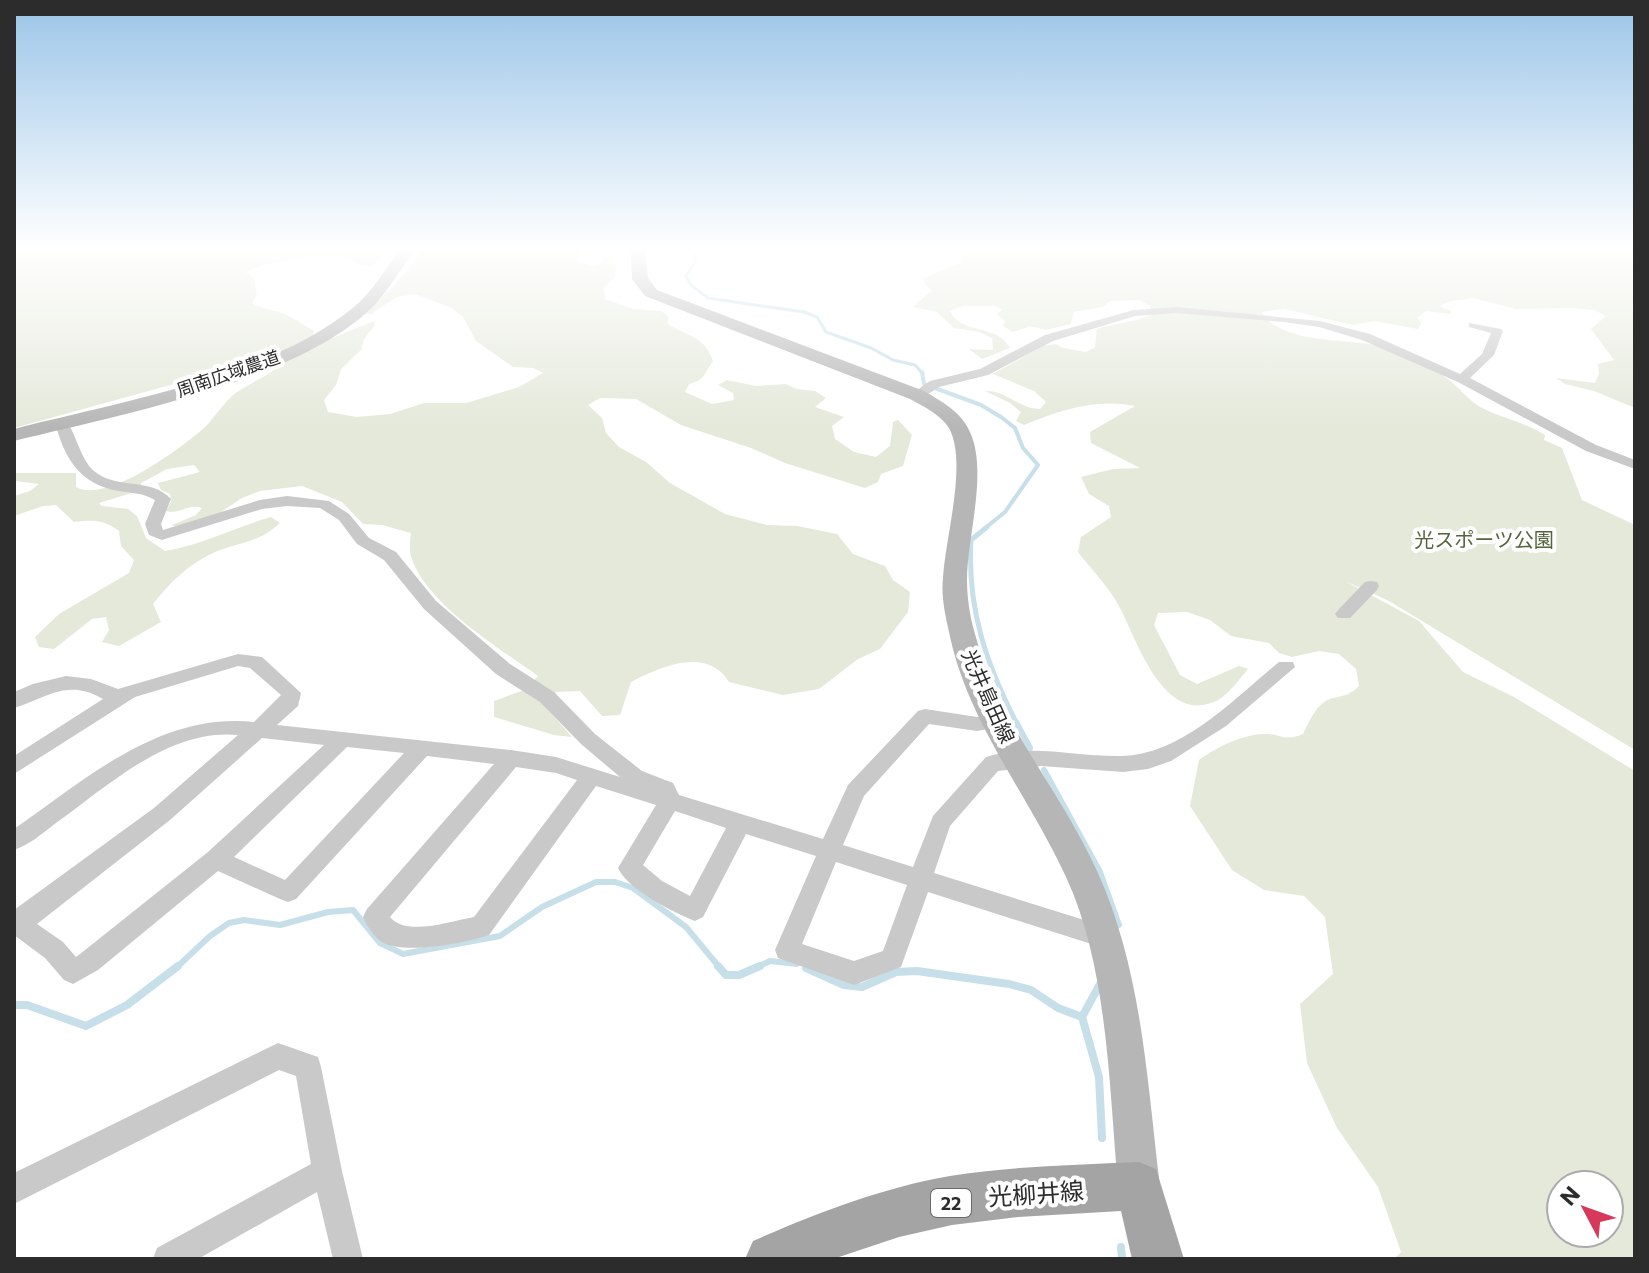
<svg xmlns="http://www.w3.org/2000/svg" width="1649" height="1273" font-family="Commissioner,'Noto Sans JP',sans-serif">
<style>
.green{fill:#e4e9da;fill-rule:evenodd}
.lines{fill:none;stroke-linecap:round;stroke-linejoin:round}
.stream-far4{stroke:#c7dfe8;stroke-width:3}
.stream-far3{stroke:#c7dfe8;stroke-width:4}
.stream-far2{stroke:#c7dfe8;stroke-width:5}
.stream-far1{stroke:#c7dfe8;stroke-width:6}
.stream{stroke:#c7dfe8;stroke-width:8}
.street{fill:#c9c9c9;fill-rule:evenodd}
.secondary{fill:#b6b6b6;fill-rule:evenodd}
.primary{fill:#a4a4a4;fill-rule:evenodd}
.labels{text-anchor:middle;dominant-baseline:central;stroke-width:8;stroke-linejoin:round;paint-order:stroke}
.far-street-label{font-size:18px;fill:#2c2c2c;stroke:#fff}
.shield{fill:#fff;stroke:#6b6b6b;stroke-width:2}
.shield-label{font-size:18px;font-weight:bold;fill:#2c2c2c}
.park-label{font-size:20px;fill:#54643d;stroke:#fff}
.street-label{font-size:20px;fill:#2c2c2c;stroke:#fff}
.near-street-label{font-size:24px;fill:#2c2c2c;stroke:#fff}
</style>
<rect width="100%" height="100%" fill="#fff"/>
<path class="green" d="M 14,250 L 375,250 L 382,258 C 377,263 373,267 366,266 C 356,265 348,256 337,256 C 318,254 262,263 246,272 L 254,279 L 257,294 L 252,303 C 263,310 273,309 284,314 C 294,318 304,325 314,331 L 312,337 L 330,339 L 374,321 L 375,325 L 364,339 L 361,350 L 341,369 L 336,385 L 324,400 L 328,412 L 357,417 L 390,414 L 424,403 L 466,403 L 519,387 L 543,373 L 534,368 L 513,367 L 476,341 L 463,317 L 452,308 L 415,294 L 397,297 L 371,314 L 364,314 L 394,286 L 423,250 L 585,250 L 580,252 L 577,262 L 594,266 L 602,262 L 606,250 L 616,265 L 615,278 L 604,287 L 605,299 L 633,309 L 661,311 L 668,316 L 668,324 C 688,337 705,336 713,361 C 704,373 706,380 689,384 L 685,392 L 712,404 L 734,400 L 733,393 L 718,385 L 727,380 L 756,386 L 786,384 L 797,389 L 815,391 L 826,398 L 815,407 L 844,417 L 832,426 L 835,439 L 854,452 L 876,457 L 890,446 L 893,422 L 898,420 L 912,435 L 903,466 L 881,474 L 878,482 L 865,488 L 785,463 L 751,448 L 681,425 L 636,399 L 600,398 L 588,405 L 602,418 L 606,433 L 619,447 L 646,462 L 670,483 L 725,514 L 767,525 L 797,526 L 837,534 L 853,554 L 885,566 L 893,580 L 910,592 L 908,612 L 880,649 L 858,659 L 819,689 L 783,695 L 729,682 C 707,646 661,667 631,682 L 620,715 L 602,716 L 580,691 L 556,692 L 548,710 L 572,737 L 554,735 L 494,717 L 494,701 L 524,690 L 538,676 C 498,647 427,605 411,557 C 409,550 410,540 411,533 L 382,525 L 363,524 L 342,502 L 302,486 L 260,491 L 242,498 L 218,514 L 180,528 L 172,525 L 196,515 L 202,508 C 189,503 179,515 166,511 L 171,502 L 170,494 L 161,490 L 158,483 L 200,472 L 194,465 L 167,469 L 141,483 L 141,486 L 148,488 L 99,503 L 102,506 L 128,509 L 137,516 L 146,538 L 165,551 C 202,545 235,527 271,517 L 280,523 C 258,544 237,542 211,554 C 186,566 170,583 153,604 L 161,622 L 119,646 L 102,642 L 109,630 L 106,617 L 92,619 L 54,649 L 39,647 L 35,637 L 59,614 L 129,573 L 134,560 L 121,546 L 119,531 C 103,519 93,520 74,522 L 56,505 L 43,506 L 14,516 L 14,496 L 30,491 L 39,484 L 15,481 L 14,473 L 76,473 L 76,487 C 107,504 179,449 203,429 C 215,418 223,402 237,392 C 253,381 270,376 284,361 L 269,358 L 14,428 Z
M 968,250 L 1635,250 L 1635,408 L 1594,391 L 1565,384 L 1556,378 L 1595,383 L 1599,374 L 1598,364 L 1614,360 L 1591,329 L 1606,316 L 1594,310 L 1572,308 L 1516,309 L 1473,298 L 1451,301 L 1439,306 L 1451,311 L 1451,314 L 1426,311 L 1417,318 L 1422,323 L 1418,329 L 1374,321 L 1353,325 L 1284,309 L 1261,312 C 1283,346 1349,337 1383,347 C 1403,353 1432,367 1449,380 C 1459,388 1467,398 1477,405 C 1498,418 1524,421 1545,435 L 1544,440 L 1562,448 L 1582,500 L 1635,525 L 1635,750 L 1389,601 L 1345,581 L 1419,621 L 1463,672 L 1514,697 L 1635,771 L 1635,1259 L 1394,1259 L 1401,1252 L 1378,1187 L 1337,1128 L 1307,1063 L 1300,1004 L 1333,974 L 1325,917 L 1304,896 L 1264,890 L 1232,870 L 1190,806 L 1199,760 C 1217,747 1243,734 1265,734 C 1283,734 1284,742 1303,734 C 1309,722 1316,704 1330,699 C 1343,695 1348,697 1359,686 L 1356,669 L 1339,654 L 1319,651 L 1292,657 L 1279,653 L 1269,643 L 1231,636 L 1210,620 L 1187,612 L 1158,613 L 1154,625 L 1180,675 L 1197,684 L 1239,666 L 1248,669 C 1240,678 1229,694 1218,700 C 1164,728 1137,640 1119,606 C 1109,587 1091,569 1078,552 L 1081,537 L 1111,517 L 1109,506 L 1089,494 L 1081,477 L 1113,469 L 1140,468 L 1091,443 L 1090,432 L 1135,406 C 1096,398 1060,410 1024,425 L 1016,421 L 1021,412 L 1010,403 L 985,391 C 1006,390 1019,409 1040,409 L 1046,402 L 1034,391 L 993,374 L 1043,346 L 1056,344 L 1063,348 L 1086,352 L 1095,347 L 1097,329 C 1115,323 1133,323 1150,315 L 1150,306 L 1139,300 L 1110,301 L 1103,307 L 1073,312 L 1071,324 L 1046,330 L 1030,326 L 1013,332 L 1003,326 L 1005,321 L 997,314 L 1002,310 L 996,306 L 963,306 L 950,311 C 960,335 997,323 1010,348 L 982,359 L 969,349 L 993,350 L 992,338 L 979,332 L 954,328 L 937,312 L 913,307 L 932,290 L 925,285 L 924,278 L 961,262 ZM 1561,1185 L 1609,1185 L 1609,1233 L 1561,1233 Z"/>
<g class="lines">
<path class="stream-far4" d="M 687,250 L 693,252 L 696,261 L 686,276 L 691,285 L 708,298 L 804,312 L 817,317 L 826,332 L 871,348 L 893,360 L 915,365 L 923,374"/>
<path class="stream-far3" d="M 922,372 L 924,384 L 981,405 L 1001,417 L 1015,428 L 1023,448 L 1038,465 L 1005,512 L 984,529"/>
<path class="stream-far2" d="M 987,527 L 971,540 C 967,608 986,664 1017,724"/>
<path class="stream-far1" d="M 1016,722 L 1030,748
M 1044,770 L 1100,872 L 1119,925
M 176,968 L 210,936 L 229,923 L 244,920 L 280,925 L 328,912 L 353,910 L 380,943 L 403,954 L 500,936 L 542,907 L 596,882 L 615,882 L 633,888 L 686,927 L 720,968
M 755,968 L 770,961 L 797,964"/>
<path class="stream" d="M 718,966 L 726,975 L 739,975 L 760,966
M 806,968 L 844,985 L 862,987 L 896,972 L 917,971 L 1009,984 L 1031,990 L 1058,1008 L 1082,1017
M 1100,984 L 1082,1017 L 1099,1077 L 1102,1138
M 14,1005 L 27,1005 L 86,1026 L 127,1005 L 178,966
M 1121,1247 L 1122,1259"/>
<path class="street" d="M 1176,307 L 1320,321 L 1370,334 L 1460,374 L 1482,354 L 1491,333 L 1469,327 L 1469,323 L 1501,329 L 1503,331 L 1494,355 L 1470,378 L 1596,445 L 1635,460 L 1635,469 L 1586,451 L 1458,382 L 1362,340 L 1319,327 L 1284,322 L 1176,313 L 1135,316 L 1053,341 L 988,375 L 939,387 L 922,398 L 910,395 L 930,381 L 980,369 L 1045,335 L 1134,310 Z
M 62,418 C 74,423 79,459 94,471 C 116,490 151,477 171,499 L 161,524 L 163,530 L 260,500 L 287,496 L 329,501 L 349,514 L 369,538 L 396,552 L 436,601 L 510,664 L 554,692 L 595,734 L 642,771 L 673,783 L 679,795 L 823,839 L 848,785 L 918,711 L 925,709 L 977,717 L 997,714 L 1004,716 L 1007,721 L 1004,726 L 977,731 L 929,724 L 864,796 L 843,845 L 913,867 L 933,816 L 986,757 C 1031,743 1076,757 1122,756 C 1182,755 1235,698 1279,662 L 1293,662 L 1295,667 L 1226,726 L 1171,761 L 1148,769 L 1123,772 L 1041,766 L 998,771 L 950,826 L 934,873 L 1113,929 L 1116,937 L 1113,945 L 1104,948 L 928,892 L 901,967 L 854,985 L 778,958 L 775,950 L 816,856 L 746,834 L 703,917 L 695,921 C 673,912 628,890 618,868 L 656,805 L 596,786 L 489,935 C 467,943 403,955 382,942 C 374,937 367,926 363,917 L 367,909 L 494,764 L 427,756 L 296,899 L 288,902 L 280,899 L 218,871 L 98,970 L 73,984 L 64,980 L 45,958 L 14,935 L 14,910 L 154,808 L 238,735 C 169,728 108,786 56,823 C 43,833 29,845 14,850 L 14,829 C 86,779 160,712 254,722 L 281,695 L 250,668 L 238,666 L 135,697 L 14,774 L 14,756 L 103,699 C 67,678 47,698 14,708 L 14,692 L 33,684 L 66,676 L 91,679 L 118,689 L 238,654 L 262,657 L 301,693 L 298,706 L 277,725 L 511,750 L 556,757 L 620,777 L 581,744 L 540,702 L 496,674 L 424,609 L 384,560 L 357,544 L 339,520 L 320,508 L 287,506 L 262,509 L 168,538 L 162,540 L 149,535 L 145,524 L 155,500 C 143,493 132,493 119,491 C 80,485 64,458 55,422 ZM 262,738 L 324,745 L 208,852 L 80,954 L 76,957 L 63,942 L 37,924 L 170,820 ZM 347,747 L 404,753 L 285,880 L 234,857 ZM 516,767 L 556,773 L 577,780 L 474,917 C 451,921 406,937 390,917 ZM 675,811 L 726,828 L 690,896 L 662,881 L 643,865 ZM 836,862 L 907,885 L 883,951 L 854,961 L 802,944 Z
M 1371,581 L 1377,582 L 1379,586 L 1377,590 L 1350,618 L 1338,618 L 1335,614 L 1338,610 L 1365,582 Z
M 278,1043 L 318,1057 L 321,1067 L 342,1171 L 363,1259 L 333,1259 L 317,1192 L 198,1259 L 153,1259 L 157,1248 L 311,1164 L 296,1076 L 279,1070 L 14,1204 L 14,1173 Z"/>
<path class="secondary" d="M 400,250 L 414,250 C 399,271 386,296 366,313 C 288,383 116,416 14,441 L 14,429 C 118,402 270,377 354,307 C 373,291 385,269 400,250 Z
M 631,250 L 645,250 L 648,278 L 657,290 L 924,391 C 941,401 960,411 969,430 C 989,469 967,537 967,580 C 967,598 970,617 975,634 C 999,724 1060,789 1097,871 C 1142,969 1147,1081 1160,1186 L 1154,1201 L 1139,1207 L 1124,1201 L 1118,1186 C 1109,1087 1108,967 1066,877 C 1028,794 967,722 949,632 C 945,614 941,596 943,578 C 945,538 968,463 949,428 C 941,415 923,406 910,399 L 645,296 L 632,279 Z"/>
<path class="primary" d="M 1139,1162 L 1156,1169 L 1184,1259 L 1132,1259 L 1121,1211 L 1018,1217 L 952,1225 L 899,1237 L 833,1259 L 745,1259 L 753,1241 C 817,1213 881,1188 950,1176 C 1012,1166 1076,1165 1139,1162 Z"/>
</g>
<linearGradient id="sky" x2="0" y2="1"><stop stop-color="#9bc5e8"/><stop offset="0.58" stop-color="#fff"/><stop offset="1" stop-color="#fff" stop-opacity="0"/></linearGradient>
<rect width="1649" height="428" fill="url(#sky)"/>
<g class="labels">
<g class="far-street-label">
<text transform="translate(228 373) rotate(-19)">周南広域農道</text>
</g>
<rect class="shield" x="931" y="1189" width="40" height="28" rx="6"/>
<g class="shield-label">
<text x="951" y="1203">22</text>
</g>
<g class="park-label">
<text x="1484" y="539">光スポーツ公園</text>
</g>
<g class="street-label">
<text transform="translate(989 696) rotate(66)">光井島田線</text>
</g>
<g class="near-street-label">
<text transform="translate(1036 1193) rotate(-4)">光柳井線</text>
</g>
</g>
<rect width="1649" height="1273" fill="none" stroke="#2c2c2c" stroke-width="32"/>
<g transform="translate(1585 1209) rotate(311)"><circle r="38" fill="#ffffff" stroke="#ababab" stroke-width="2"/>
<path d="M0-6L14 30L0 20L-14 30Z" fill="#d7395b"/>
<text y="-12" font-size="22" font-weight="bold" text-anchor="middle" fill="#2c2c2c">N</text>
</g>
</svg>
